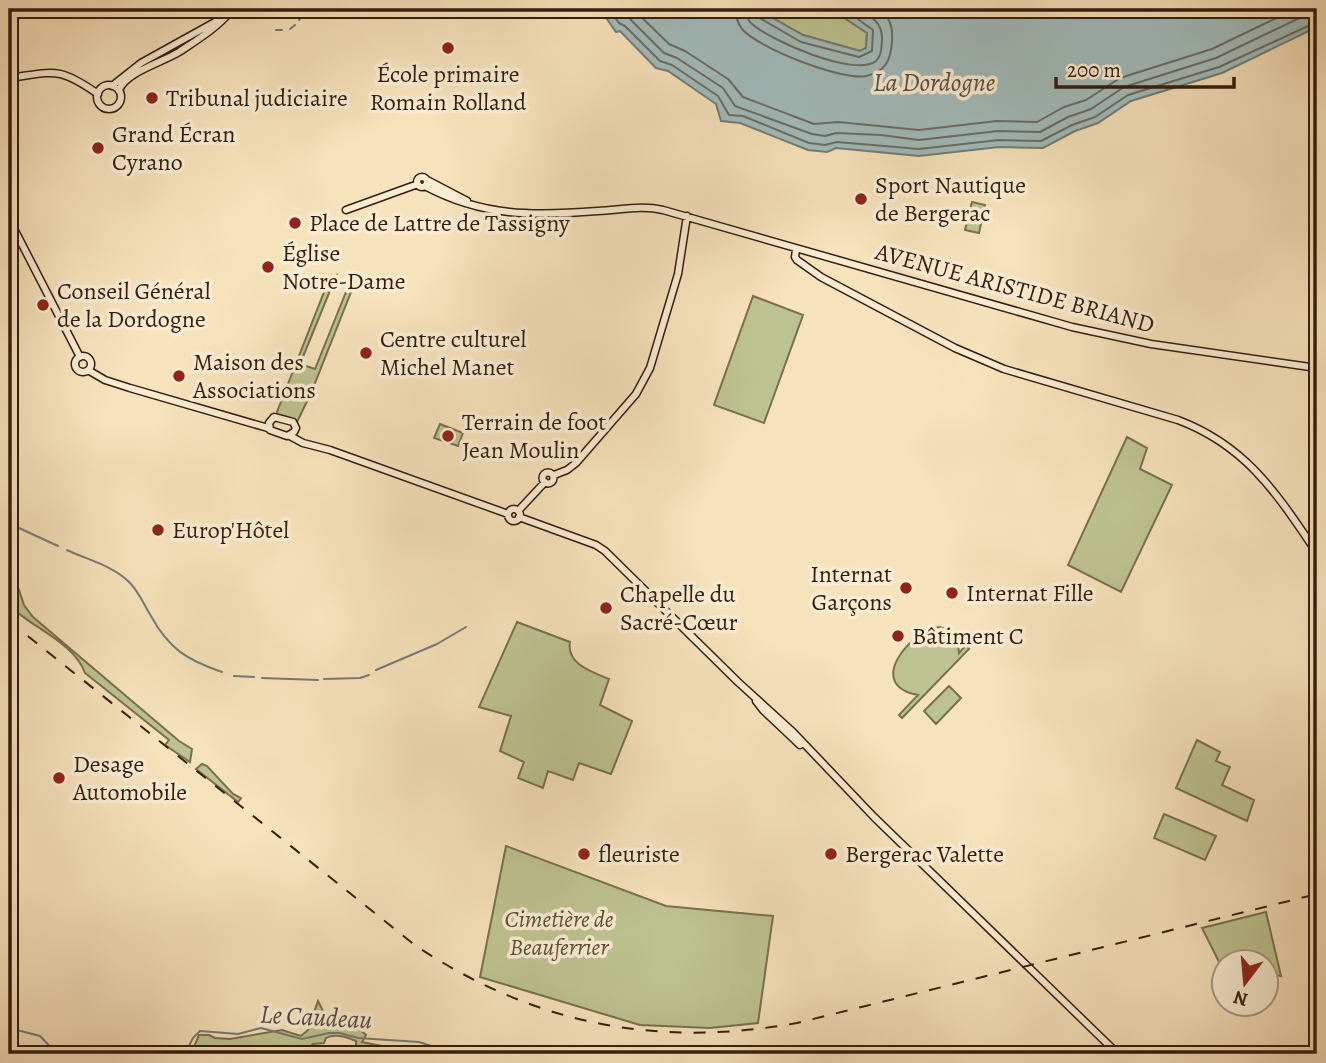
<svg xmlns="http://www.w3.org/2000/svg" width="1326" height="1063" font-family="Alegreya,serif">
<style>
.green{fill:#bdc390;stroke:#78704e;stroke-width:2}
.water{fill:#a1bbbb;stroke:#757c75;stroke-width:2}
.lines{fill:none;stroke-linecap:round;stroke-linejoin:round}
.shore{stroke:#6a6c64;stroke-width:2}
.stream{stroke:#757c75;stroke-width:2}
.secondary-casing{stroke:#341d0c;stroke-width:9}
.secondary{stroke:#f9ecd3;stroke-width:6}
.rail{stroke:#341d0c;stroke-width:2;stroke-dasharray:12 12;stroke-linecap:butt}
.poi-dot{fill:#8f2418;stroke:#f9ecd3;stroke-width:2.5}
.labels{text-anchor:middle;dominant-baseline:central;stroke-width:7;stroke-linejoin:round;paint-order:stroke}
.poi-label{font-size:24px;fill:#341d0c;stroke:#f9ecd3;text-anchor:start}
.street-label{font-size:24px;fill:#341d0c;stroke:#f9ecd3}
.park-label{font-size:24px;font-style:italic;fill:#5d4f34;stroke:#f9ecd3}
.water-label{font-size:26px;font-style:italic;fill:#554c41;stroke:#f9ecd3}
</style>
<rect width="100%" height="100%" fill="#f6e2bb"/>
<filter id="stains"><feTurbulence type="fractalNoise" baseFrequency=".00286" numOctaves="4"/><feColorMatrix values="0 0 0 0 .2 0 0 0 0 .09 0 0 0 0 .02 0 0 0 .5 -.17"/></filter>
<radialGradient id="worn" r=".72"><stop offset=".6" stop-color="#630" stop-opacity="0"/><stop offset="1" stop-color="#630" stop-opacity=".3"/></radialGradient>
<path class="green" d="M 757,9 L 831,9 L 867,33 L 866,48 L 860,51 L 803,35 Z
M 972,202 L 985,205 L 979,233 L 965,230 Z
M 336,276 L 300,364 L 315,369 L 350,282 L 351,292 L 311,393 L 297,422 L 291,418 L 277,414 L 277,412 L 328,282 Z
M 753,296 L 803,315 L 764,423 L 714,405 Z
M 440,424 L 463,433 L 458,446 L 434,438 Z
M 1127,437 L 1147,448 L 1140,469 L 1172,485 L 1121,592 L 1068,565 Z
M 14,575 L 24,605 L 33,617 L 179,741 L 192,749 L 190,762 L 165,745 L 169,740 L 85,673 C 74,642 30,627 9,605 L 9,581 Z
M 517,622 L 570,642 C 566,664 592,672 609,679 L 600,705 L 632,721 L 611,774 L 579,763 L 573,780 L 548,771 L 543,788 L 518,778 L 524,762 L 500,751 L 511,716 L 479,707 Z
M 940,627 C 953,632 958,638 959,653 L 966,645 L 969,649 L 902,718 L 899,715 L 918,695 C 864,685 911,630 940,627 Z
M 949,686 L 961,698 L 936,724 L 924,711 Z
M 1197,740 L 1220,752 L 1216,761 L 1230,767 L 1222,785 L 1254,800 L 1247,821 L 1176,788 Z
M 202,764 L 207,766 L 233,794 L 241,798 L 238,802 L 196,769 Z
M 1164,814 L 1216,836 L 1205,860 L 1154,838 Z
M 506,846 L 666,906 L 773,916 L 758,1023 L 710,1028 L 640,1025 L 480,977 Z
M 1266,912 L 1281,976 L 1267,974 L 1266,962 L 1224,962 L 1224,965 L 1220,964 L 1202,928 Z
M 318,1001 L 328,1021 L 335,1025 L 354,1024 L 366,1035 L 362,1042 L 387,1047 L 385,1049 L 370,1048 L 366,1052 L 356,1048 L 356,1041 C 347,1037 335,1033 326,1038 L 324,1043 L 313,1044 C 300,1059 274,1054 255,1054 L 250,1047 C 235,1052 223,1054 208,1049 L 205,1054 L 191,1054 L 199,1035 L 209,1035 L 215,1038 L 230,1039 L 282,1030 L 301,1036 L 308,1030 Z"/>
<path class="water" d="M 600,9 L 757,9 L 803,35 L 860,51 L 866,48 L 867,33 L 831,9 L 1317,9 L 1317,27 L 1222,73 L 1131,101 L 1098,123 L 1075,131 L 1043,148 L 999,147 L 919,156 L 836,148 L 827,152 L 808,150 L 740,123 L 721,121 L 716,104 L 668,71 L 656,68 L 620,31 L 616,32 Z"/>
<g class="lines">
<path class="shore" d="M 609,9 L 619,23 L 625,26 L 660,61 L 672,65 L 718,96 L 729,115 L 743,116 L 809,143 L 825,145 L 837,142 L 919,149 L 999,140 L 1041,141 L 1072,125 L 1095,117 L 1128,95 L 1219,67 L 1317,22
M 620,9 L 664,53 L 677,58 L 723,88 L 735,106 L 812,134 L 825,136 L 836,133 L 881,135 L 919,140 L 998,131 L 1040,132 L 1068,117 L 1091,109 L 1124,87 L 1216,58 L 1308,14 L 1317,13
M 633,9 L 669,44 L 685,51 L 728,79 L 743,97 L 814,124 L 838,122 L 919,130 L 997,121 L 1037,122 L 1064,107 L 1086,100 L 1120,78 L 1212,49 L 1295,9
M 735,9 C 736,16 737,23 742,29 C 758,48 842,81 866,76 C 886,72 891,59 892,41 C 893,26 890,17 878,9
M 746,9 C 746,15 747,19 751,23 C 769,40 855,78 876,61 C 882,55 881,48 882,41 C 883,23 873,18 859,9
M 755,9 L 758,17 L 801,42 L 859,57 L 872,51 L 873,30 L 844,9"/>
<path class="stream" d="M 299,20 L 309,9
M 290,29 L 295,25
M 276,30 L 282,30
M 19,528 L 58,546
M 67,550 C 88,560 114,566 130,583 C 139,592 144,605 151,616 C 169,649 187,660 222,672
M 376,670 L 437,644 L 466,627
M 234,676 L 254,677
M 262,678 L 318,680
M 324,679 L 360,678 L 369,675
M 9,1028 L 40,1036 L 57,1054
M 185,1054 L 193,1038 L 200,1031 L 238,1034 L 261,1028 L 302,1039 L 329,1033 L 340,1033 L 358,1038 L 419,1042 L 457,1054"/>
<defs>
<path id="secondary" d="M 9,78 C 55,72 58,66 98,94
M97 97a12 12 0 1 1 24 0a12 12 0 1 1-24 0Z
M 112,86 L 141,63 L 215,22 L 225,13
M 119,90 C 126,72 161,63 179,52 C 197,40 217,28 231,11
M417 182a5 5 0 1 1 10 0a5 5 0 1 1-10 0Z
M 427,180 L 467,201
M 425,186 C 483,217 534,216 598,211 C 620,210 642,205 663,210 L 1072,327 L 1151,344 L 1317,368
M 346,210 L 418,184
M 9,219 L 80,357
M 796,250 L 795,257 L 797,260 L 821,277 L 955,348 L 1004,369 L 1178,420 C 1247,446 1277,494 1317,553
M75 364a8 8 0 1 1 16 0a8 8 0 1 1-16 0Z
M 88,370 L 105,380 L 130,388 L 268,428
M 274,417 L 293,422 L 296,428 L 294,432 L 287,436 L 270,430 L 269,423 Z
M 290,436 L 303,443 L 330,450 L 508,514
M542.5 478a5.5 5.5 0 1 1 11 0a5.5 5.5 0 1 1-11 0Z
M 554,475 L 567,470 L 576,463 L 636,394 L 650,368 L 678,274 L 687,216
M508 515a6 6 0 1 1 12 0a6 6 0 1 1-12 0Z
M 518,511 L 545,482
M 519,517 L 596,545 L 605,551 L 738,682 L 793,732 L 874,817 L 1118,1054
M 756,701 L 763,710 L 800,745"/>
</defs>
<use href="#secondary" class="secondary-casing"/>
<use href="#secondary" class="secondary"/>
<path class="rail" d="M 9,621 L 416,946 C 536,1025 657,1048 797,1023 L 1317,894"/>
</g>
<g class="poi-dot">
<circle cx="448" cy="48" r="7"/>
<circle cx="152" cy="98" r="7"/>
<circle cx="98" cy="148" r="7"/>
<circle cx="861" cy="199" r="7"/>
<circle cx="295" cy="223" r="7"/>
<circle cx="268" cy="267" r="7"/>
<circle cx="43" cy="305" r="7"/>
<circle cx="366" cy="353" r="7"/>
<circle cx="179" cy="376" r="7"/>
<circle cx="448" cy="436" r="7"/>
<circle cx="158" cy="530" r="7"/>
<circle cx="906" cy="588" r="7"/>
<circle cx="952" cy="593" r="7"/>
<circle cx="606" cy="608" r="7"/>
<circle cx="898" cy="636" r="7"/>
<circle cx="59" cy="778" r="7"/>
<circle cx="584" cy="854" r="7"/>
<circle cx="831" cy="854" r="7"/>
</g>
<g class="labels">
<g class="poi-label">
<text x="448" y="74" text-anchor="middle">École primaire<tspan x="448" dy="28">Romain Rolland</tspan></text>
<text x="166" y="98">Tribunal judiciaire</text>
<text x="112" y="134">Grand Écran<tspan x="112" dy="28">Cyrano</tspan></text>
<text x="875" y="185">Sport Nautique<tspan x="875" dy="28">de Bergerac</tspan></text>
<text x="309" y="223">Place de Lattre de Tassigny</text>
<text x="282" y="253">Église<tspan x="282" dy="28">Notre-Dame</tspan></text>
<text x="57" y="291">Conseil Général<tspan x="57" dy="28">de la Dordogne</tspan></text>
<text x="380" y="339">Centre culturel<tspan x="380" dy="28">Michel Manet</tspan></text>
<text x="193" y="362">Maison des<tspan x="193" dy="28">Associations</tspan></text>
<text x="462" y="422">Terrain de foot<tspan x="462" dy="28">Jean Moulin</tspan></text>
<text x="172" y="530">Europ'Hôtel</text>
<text x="892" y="574" text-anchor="end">Internat<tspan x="892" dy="28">Garçons</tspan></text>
<text x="966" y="593">Internat Fille</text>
<text x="620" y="594">Chapelle du<tspan x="620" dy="28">Sacré-Cœur</tspan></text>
<text x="912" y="636">Bâtiment C</text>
<text x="73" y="764">Desage<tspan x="73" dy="28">Automobile</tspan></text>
<text x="598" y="854">fleuriste</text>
<text x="845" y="854">Bergerac Valette</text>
</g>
<g class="street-label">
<text transform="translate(1015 288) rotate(15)">AVENUE ARISTIDE BRIAND</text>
</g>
<g class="park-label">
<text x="559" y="919">Cimetière de<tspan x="559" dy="28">Beauferrier</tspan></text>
</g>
<g class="water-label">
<text x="934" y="82">La Dordogne</text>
<text transform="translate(316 1017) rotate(3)">Le Caudeau</text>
</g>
</g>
<rect width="1326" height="1063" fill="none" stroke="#f6e2bb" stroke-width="35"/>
<rect x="10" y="10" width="1305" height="1042" fill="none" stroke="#341d0c" stroke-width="3.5"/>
<rect x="18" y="18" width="1291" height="1028" fill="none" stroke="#341d0c" stroke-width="2"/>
<g transform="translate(1245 983) rotate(196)"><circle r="33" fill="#f9ecd3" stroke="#aa9983" stroke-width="2"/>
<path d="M0-5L12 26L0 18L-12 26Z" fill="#8f2418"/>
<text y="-10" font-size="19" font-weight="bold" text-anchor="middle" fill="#341d0c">N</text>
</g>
<path d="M1056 77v10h178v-10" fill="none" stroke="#341d0c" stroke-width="3.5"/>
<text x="1067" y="77" font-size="21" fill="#341d0c" stroke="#f9ecd3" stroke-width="5" paint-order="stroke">200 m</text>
<rect width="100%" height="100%" filter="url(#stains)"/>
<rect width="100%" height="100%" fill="url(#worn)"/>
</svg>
